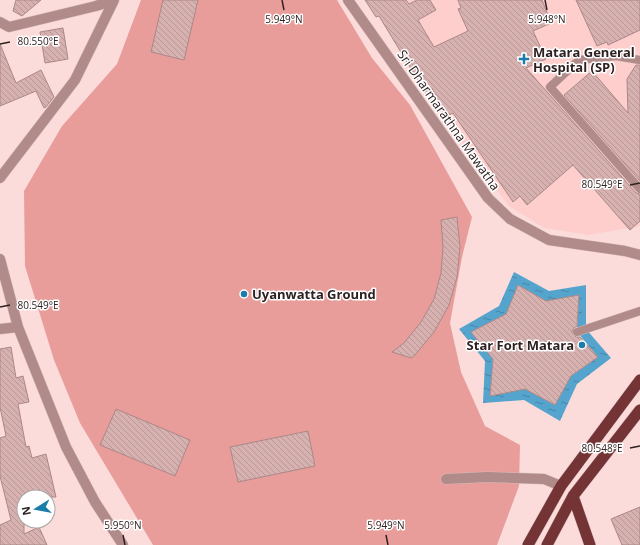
<svg xmlns="http://www.w3.org/2000/svg" width="640" height="545" font-family="'Open Sans',sans-serif">
<style>
.built{fill:#fdcecc}
.green{fill:#e99d9b}
.water{fill:url(#water-ripples);fill-rule:evenodd}
.building{fill:url(#building-back-hatch);stroke:#ab8886}
.lines{fill:none;stroke-linecap:round;stroke-linejoin:round}
.service-casing{stroke:#d6baba;stroke-width:9}
.minor-casing{stroke:#d6baba;stroke-width:11}
.trunk-casing{stroke:#d6baba;stroke-width:12}
.service{stroke:#b08b8a;stroke-width:8}
.minor{stroke:#b08b8a;stroke-width:10}
.trunk{stroke:#743334;stroke-width:11}
.ticks{fill:none;stroke:#2f2121;stroke-width:1.5}
.poi-dot{fill:#1a7ca8;stroke:#fff;stroke-width:1.5}
.labels{text-anchor:middle;dominant-baseline:central;stroke-width:3;stroke-linejoin:round;paint-order:stroke}
.poi-label{font-size:13px;font-weight:bold;fill:#2f2121;stroke:#fff;text-anchor:start}
.street-label{font-size:13px;fill:#2f2121;stroke:#fff}
.ticks-label{font-size:10px;text-anchor:middle;fill:#2f2121;stroke:#fff;stroke-width:3;stroke-linejoin:round;paint-order:stroke}
</style>
<defs>
<pattern id="water-ripples" width="26" height="14" patternUnits="userSpaceOnUse"><rect width="26" height="14" fill="#55a4ce"/><path d="M2 4q2-2 4 0t4 0M15 11q2-2 4 0t4 0" fill="none" stroke="#4785a7"/></pattern>
<pattern id="building-back-hatch" width="6" height="6" patternUnits="userSpaceOnUse"><rect width="6" height="6" fill="#d6b1af"/><path d="M-1 5l2 2M0 0l6 6M5-1l2 2" fill="none" stroke="#b89896"/></pattern>
</defs>
<rect width="100%" height="100%" fill="#fbdcdb"/>
<path class="built" d="M 370,0 L 640,0 L 640,226 L 589,235 L 544,228 L 509,206 L 444,118 Z"/>
<path class="green" d="M 141,0 L 337,0 L 372,58 L 410,105 L 472,217 L 462,257 L 450,323 L 461,372 L 485,426 L 520,445 L 519,486 L 497,545 L 153,545 L 80,423 L 54,360 L 25,266 L 24,191 L 62,126 L 117,64 Z"/>
<path class="water" d="M 514,272 L 549,291 L 586,285 L 586,329 L 611,358 L 577,384 L 560,421 L 524,400 L 483,403 L 485,361 L 459,329 L 499,306 ZM 518,285 L 546,301 L 579,295 L 577,332 L 598,357 L 571,376 L 555,405 L 525,389 L 490,396 L 493,359 L 471,332 L 506,314 Z"/>
<path class="building" d="M 16,0 L 41,0 L 22,16 L 13,11 Z
M 163,0 L 198,0 L 184,60 L 151,52 Z
M 365,0 L 406,0 L 409,4 L 417,0 L 430,0 L 436,10 L 418,20 L 434,47 L 468,31 L 458,9 L 461,8 L 458,0 L 542,0 L 551,23 L 533,31 L 546,59 L 526,68 L 636,193 L 640,194 L 640,221 L 630,230 L 573,165 L 527,205 L 520,196 L 513,202 L 453,113 L 446,117 L 432,88 L 425,92 L 379,16 L 376,17 Z
M 576,0 L 640,0 L 640,30 L 608,45 L 607,42 L 597,46 Z
M 63,28 L 68,59 L 45,63 L 40,32 Z
M 0,44 L 16,83 L 41,70 L 54,97 L 46,107 L 44,108 L 36,91 L 0,106 Z
M 636,65 L 640,65 L 640,181 L 564,95 L 592,71 L 628,113 L 627,79 Z
M 457,217 L 460,247 L 457,277 L 449,305 L 434,332 L 415,355 L 411,358 L 392,352 L 404,343 L 421,322 L 434,299 L 441,273 L 443,247 L 441,220 Z
M 518,285 L 546,301 L 579,295 L 577,326 L 573,329 L 572,333 L 576,337 L 580,337 L 598,357 L 571,376 L 555,405 L 525,389 L 490,396 L 493,359 L 471,332 L 506,314 Z
M 11,347 L 16,378 L 23,376 L 29,402 L 18,404 L 26,447 L 29,446 L 32,458 L 46,454 L 56,497 L 24,497 L 24,534 L 39,527 L 47,545 L 0,545 L 0,525 L 11,520 L 0,476 L 0,438 L 6,436 L 0,407 L 0,349 Z
M 116,409 L 190,440 L 175,476 L 100,445 Z
M 308,431 L 315,466 L 238,482 L 230,447 Z
M 640,507 L 640,545 L 622,545 L 611,519 Z"/>
<g class="lines">
<defs>
<path id="service" d="M 640,60 L 616,56 L 579,60 L 550,87 L 640,189
M 577,332 L 640,311"/>
<path id="minor" d="M 348,0 L 488,198 L 510,219 L 549,240 L 625,251 L 640,255
M 0,22 L 9,27 L 96,6 L 113,0
M 0,178 L 75,80 L 114,0
M 0,259 L 18,327 L 66,447 L 95,502 L 123,545
M 0,329 L 18,327
M 446,479 L 487,477 L 544,479 L 561,486"/>
<path id="trunk" d="M 573,496 L 590,545
M 528,545 L 561,486 L 640,380
M 547,545 L 573,496 L 640,410"/>
</defs>
<use href="#service" class="service-casing"/>
<use href="#minor" class="minor-casing"/>
<use href="#trunk" class="trunk-casing"/>
<use href="#service" class="service"/>
<use href="#minor" class="minor"/>
<use href="#trunk" class="trunk"/>
</g>
<path class="ticks" d="M 282,0 L 284,10M 545,0 L 547,10M 0,44 L 10,42M 630,185 L 640,183M 0,307 L 10,305M 630,448 L 640,446M 123,535 L 125,545M 386,535 L 388,545"/>
<g class="poi-dot">
<path d="M522 53h4v4h4v4h-4v4h-4v-4h-4v-4h4z"/>
<circle cx="244" cy="294" r="4"/>
<circle cx="582" cy="345" r="4"/>
</g>
<g class="labels">
<g class="poi-label">
<text x="533" y="52">Matara General<tspan x="533" dy="15">Hospital (SP)</tspan></text>
<text x="252" y="294">Uyanwatta Ground</text>
<text x="574" y="345" text-anchor="end">Star Fort Matara</text>
</g>
<g class="street-label">
<text transform="translate(449 120) rotate(55)">Sri Dharmarathna Mawatha</text>
</g>
</g>
<g class="ticks-label">
<text x="547" y="23">5.948°N</text>
<text x="284" y="23">5.949°N</text>
<text x="38" y="45">80.550°E</text>
<text x="602" y="188">80.549°E</text>
<text x="38" y="309">80.549°E</text>
<text x="602" y="452">80.548°E</text>
<text x="123" y="529">5.950°N</text>
<text x="386" y="529">5.949°N</text>
</g>
<g transform="translate(36 509) rotate(259)"><circle r="19" fill="#ffffff" stroke="#aca6a6"/>
<path d="M0-3L7 15L0 10L-7 15Z" fill="#1a7ca8"/>
<text y="-6" font-size="11" font-weight="bold" text-anchor="middle" fill="#2f2121">N</text>
</g>
</svg>
